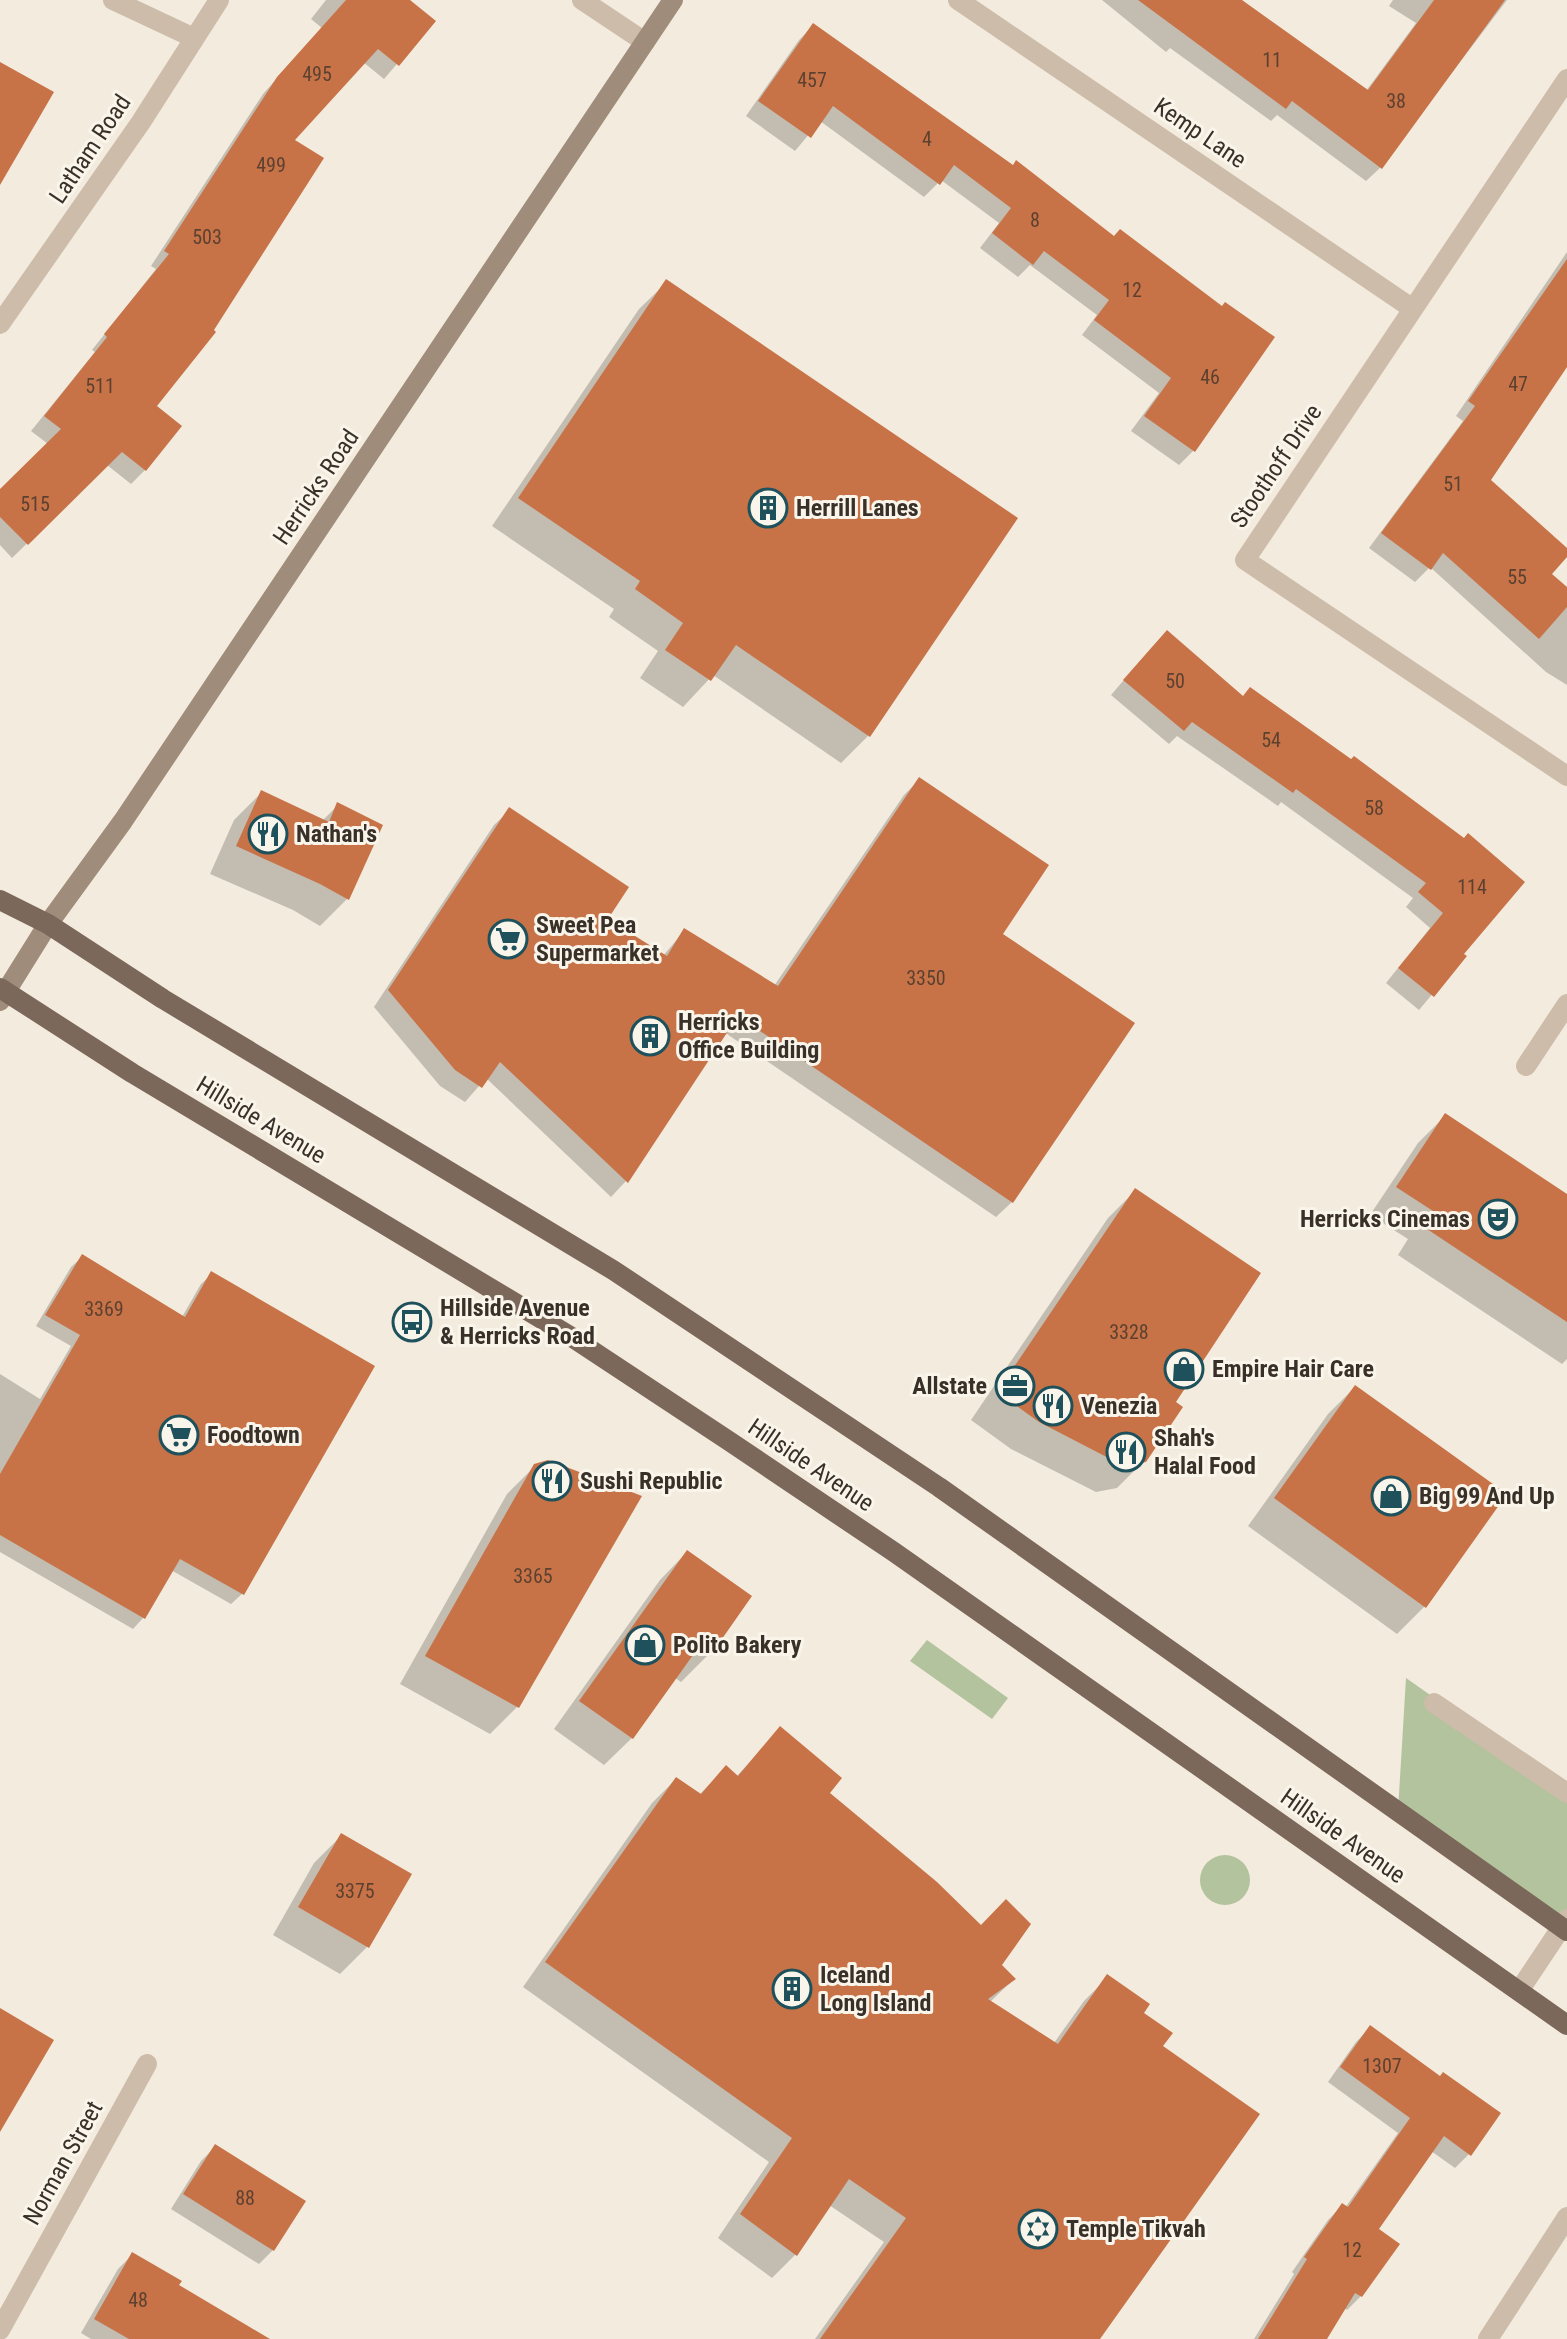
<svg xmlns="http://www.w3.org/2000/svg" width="1567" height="2339" font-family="'Roboto Condensed',sans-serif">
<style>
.green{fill:#b2c39d}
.shadow{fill:#0003}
.building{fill:#c87347}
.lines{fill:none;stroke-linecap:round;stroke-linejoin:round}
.street{stroke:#ccbca9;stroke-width:20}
.secondary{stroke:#9f8c7a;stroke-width:20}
.primary{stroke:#7b685a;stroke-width:20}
.labels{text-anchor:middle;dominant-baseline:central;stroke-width:6;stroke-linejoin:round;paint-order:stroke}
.number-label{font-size:20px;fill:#5d4130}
.street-label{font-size:24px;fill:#393029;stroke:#faf5ea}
.poi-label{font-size:24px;font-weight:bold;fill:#393029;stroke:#faf5ea;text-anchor:start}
</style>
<rect width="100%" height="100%" fill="#f3ebde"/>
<path class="green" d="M 927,1640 L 1008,1698 L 992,1719 L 910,1661 Z
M 1406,1678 L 1567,1791 L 1567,1931 L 1398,1811 Z
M1200 1880a25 25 0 1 1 50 0a25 25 0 1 1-50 0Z"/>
<path class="shadow" d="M 326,0 L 407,0 L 433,22 L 384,79 L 363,62 L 292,141 L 154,406 L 145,470 L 131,484 L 107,465 L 12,558 L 0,545 L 0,491 L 48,444 L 31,431 L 95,352 L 92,350 L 156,269 L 151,266 L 263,94 L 322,28 L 311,19 Z
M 1102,0 L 1227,0 L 1366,91 L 1416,23 L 1389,6 L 1393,0 L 1507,0 L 1380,168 L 1366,181 L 1277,115 L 1271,121 L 1170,48 L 1166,52 Z
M 813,26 L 1114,238 L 1222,308 L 1193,451 L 1179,465 L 1131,431 L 1159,393 L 1082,335 L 1097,315 L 1030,265 L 1018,277 L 980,248 L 999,223 L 941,180 L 924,197 L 820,121 L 795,151 L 746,116 L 799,40 Z
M 1567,252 L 1567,364 L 1488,480 L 1567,551 L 1567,554 L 1549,574 L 1567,590 L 1567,685 L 1546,672 L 1430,567 L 1415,582 L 1369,548 L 1463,421 L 1456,416 Z
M 667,282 L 868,736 L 841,763 L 713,675 L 683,707 L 640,678 L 658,651 L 609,617 L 614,609 L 492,526 L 639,309 Z
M 1153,646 L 1242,698 L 1464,840 L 1464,956 L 1419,1010 L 1386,983 L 1430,928 L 1406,907 L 1413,898 L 1281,802 L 1278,806 L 1177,736 L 1169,744 L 1111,695 Z
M 919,780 L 1000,934 L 1012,1202 L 996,1217 L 724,1032 L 626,1181 L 611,1197 L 486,1078 L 465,1102 L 440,1086 L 374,1007 L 494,825 L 510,810 L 605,919 L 663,956 L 684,931 L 774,986 L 904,795 Z
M 261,793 L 322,821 L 338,805 L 347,899 L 320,926 L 293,910 L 210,874 L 234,820 Z
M 1445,1116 L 1567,1197 L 1567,1359 L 1562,1364 L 1398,1255 L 1408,1239 L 1370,1215 L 1418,1143 Z
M 1136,1190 L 1174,1402 L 1145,1460 L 1117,1488 L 1096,1492 L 1011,1449 L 971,1420 L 1108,1218 Z
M 82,1257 L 182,1317 L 201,1284 L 212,1274 L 373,1367 L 242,1594 L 231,1604 L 171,1570 L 143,1618 L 133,1629 L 0,1552 L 0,1374 L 40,1399 L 71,1346 L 36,1326 L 71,1267 Z
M 1355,1387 L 1425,1606 L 1397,1634 L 1248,1526 L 1328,1414 Z
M 535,1466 L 517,1707 L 490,1734 L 400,1684 L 507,1494 Z
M 687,1552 L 750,1597 L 708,1655 L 681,1682 L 674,1677 L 632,1738 L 604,1765 L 554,1729 L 660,1580 Z
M 780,1729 L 827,1793 L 1014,1979 L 990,2002 L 1054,2043 L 1084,2001 L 1108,1977 L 1141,2013 L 1160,2047 L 1098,2339 L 815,2339 L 884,2242 L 829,2205 L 795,2255 L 772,2278 L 718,2238 L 769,2162 L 523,1987 L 652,1803 L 676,1779 L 699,1795 L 726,1768 L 736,1777 Z
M 341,1836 L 367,1947 L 340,1974 L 273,1935 L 314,1863 Z
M 1370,2028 L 1469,2154 L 1455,2168 L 1431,2151 L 1376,2229 L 1361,2296 L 1347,2310 L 1344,2308 L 1325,2339 L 1254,2339 L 1294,2274 L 1292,2272 L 1328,2220 L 1342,2206 L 1345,2208 L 1398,2133 L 1328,2082 L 1356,2042 Z
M 215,2147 L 273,2250 L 259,2264 L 171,2209 L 201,2161 Z
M 132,2255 L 176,2286 L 256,2339 L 91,2339 L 81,2333 L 118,2269 Z"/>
<path class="building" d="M 346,0 L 410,0 L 436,21 L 399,66 L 378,49 L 295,140 L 324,158 L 214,330 L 216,332 L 157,406 L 182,426 L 146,471 L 122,452 L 28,545 L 0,517 L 0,489 L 61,429 L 44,416 L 107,337 L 104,334 L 169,254 L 164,251 L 277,77 Z
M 1138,0 L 1242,0 L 1368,90 L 1434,0 L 1505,0 L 1382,169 L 1292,101 L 1286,109 Z
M 813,23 L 1013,165 L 1016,160 L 1114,236 L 1120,229 L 1222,306 L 1225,302 L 1275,337 L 1195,452 L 1144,416 L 1171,378 L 1094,320 L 1109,300 L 1044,251 L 1033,265 L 992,233 L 1011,208 L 954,165 L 940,185 L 833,106 L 811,138 L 758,101 Z
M 0,62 L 54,92 L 0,185 Z
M 1567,259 L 1567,367 L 1491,480 L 1567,548 L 1567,557 L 1552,574 L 1567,587 L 1567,607 L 1539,639 L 1443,553 L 1431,570 L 1381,533 L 1475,406 L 1468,401 Z
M 666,279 L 1018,518 L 870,737 L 736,645 L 711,681 L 665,650 L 683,623 L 635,589 L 640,581 L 518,498 Z
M 1167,630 L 1243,696 L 1250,687 L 1351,759 L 1354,756 L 1464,838 L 1468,833 L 1525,882 L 1464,954 L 1467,956 L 1434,997 L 1398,968 L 1443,913 L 1418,892 L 1426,883 L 1296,789 L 1293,793 L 1192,722 L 1184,731 L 1123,680 Z
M 919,777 L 1049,865 L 1003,934 L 1135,1023 L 1013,1203 L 738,1016 L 628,1183 L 500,1062 L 482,1088 L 455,1070 L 388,990 L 509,807 L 629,887 L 608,919 L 667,956 L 684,928 L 778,986 Z
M 261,790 L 329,822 L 337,802 L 383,825 L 349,900 L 320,884 L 236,846 Z
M 1445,1113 L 1567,1194 L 1567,1322 L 1424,1227 L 1433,1211 L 1396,1187 Z
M 1135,1188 L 1261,1273 L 1176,1402 L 1183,1407 L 1146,1462 L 1124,1466 L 1039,1422 L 997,1392 Z
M 82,1254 L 185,1317 L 211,1271 L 375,1366 L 244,1595 L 180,1559 L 145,1619 L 0,1535 L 0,1474 L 80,1335 L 45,1315 Z
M 1355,1385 L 1507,1494 L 1426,1608 L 1274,1498 Z
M 548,1460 L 642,1496 L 519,1708 L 425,1656 L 534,1464 Z
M 687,1550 L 752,1596 L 710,1656 L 698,1648 L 633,1739 L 579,1701 Z
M 780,1726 L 842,1778 L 830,1793 L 937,1882 L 981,1925 L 1006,1899 L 1031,1924 L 1002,1965 L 1016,1979 L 988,1999 L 1058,2044 L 1107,1974 L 1150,2004 L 1144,2013 L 1173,2033 L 1163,2046 L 1260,2114 L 1100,2339 L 820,2339 L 906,2218 L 849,2179 L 797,2256 L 740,2214 L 792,2138 L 545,1962 L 676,1777 L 701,1794 L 726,1765 L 738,1776 Z
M 341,1833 L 412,1874 L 369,1948 L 298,1907 Z
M 0,2008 L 54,2040 L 0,2132 Z
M 1370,2025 L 1440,2076 L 1443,2072 L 1501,2113 L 1471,2156 L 1444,2136 L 1379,2229 L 1400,2244 L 1362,2297 L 1355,2293 L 1327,2339 L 1258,2339 L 1307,2259 L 1304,2257 L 1342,2203 L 1348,2207 L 1410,2118 L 1340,2067 Z
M 215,2144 L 306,2201 L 274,2251 L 183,2194 Z
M 132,2252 L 182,2281 L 179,2285 L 270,2339 L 129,2339 L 94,2319 Z"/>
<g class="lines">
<path class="street" d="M 113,0 L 194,38
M 582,0 L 645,42
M 958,0 L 1413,309
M 1567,79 L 1245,560 L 1567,776
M 0,324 L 141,122 L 219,0
M 1526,1066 L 1567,1004
M 1434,1703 L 1567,1793
M 1519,1991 L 1567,1919
M 0,2330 L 147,2064
M 1488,2339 L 1567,2217"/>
<path class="secondary" d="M 0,1001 L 48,924 L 123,821 L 673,0"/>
<path class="primary" d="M 0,900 L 48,924 L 163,999 L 613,1270 L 939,1487 L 1567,1931
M 0,988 L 132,1073 L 570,1336 L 729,1441 L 894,1552 L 1567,2025"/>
</g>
<defs>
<symbol id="building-ring" viewBox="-11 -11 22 22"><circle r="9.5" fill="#faf5ea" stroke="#1e515b" stroke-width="1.5"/><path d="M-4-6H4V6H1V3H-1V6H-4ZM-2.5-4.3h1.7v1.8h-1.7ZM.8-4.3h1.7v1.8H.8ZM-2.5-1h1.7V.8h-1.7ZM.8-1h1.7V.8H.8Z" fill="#1e515b"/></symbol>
<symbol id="restaurant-ring" viewBox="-11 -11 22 22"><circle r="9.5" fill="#faf5ea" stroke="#1e515b" stroke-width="1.5"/><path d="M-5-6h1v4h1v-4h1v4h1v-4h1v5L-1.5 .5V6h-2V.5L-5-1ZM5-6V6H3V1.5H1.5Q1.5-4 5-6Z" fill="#1e515b"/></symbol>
<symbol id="supermarket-ring" viewBox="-11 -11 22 22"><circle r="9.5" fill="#faf5ea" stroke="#1e515b" stroke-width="1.5"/><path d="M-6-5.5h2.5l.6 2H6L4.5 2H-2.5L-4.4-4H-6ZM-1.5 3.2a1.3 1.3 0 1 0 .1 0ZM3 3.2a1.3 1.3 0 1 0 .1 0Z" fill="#1e515b"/></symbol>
<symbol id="theatre-ring" viewBox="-11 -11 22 22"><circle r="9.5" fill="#faf5ea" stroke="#1e515b" stroke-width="1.5"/><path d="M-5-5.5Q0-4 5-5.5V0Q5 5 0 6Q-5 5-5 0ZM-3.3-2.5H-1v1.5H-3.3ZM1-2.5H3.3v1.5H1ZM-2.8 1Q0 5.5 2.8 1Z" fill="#1e515b"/></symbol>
<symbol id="bus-ring" viewBox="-11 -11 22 22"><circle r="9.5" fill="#faf5ea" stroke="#1e515b" stroke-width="1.5"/><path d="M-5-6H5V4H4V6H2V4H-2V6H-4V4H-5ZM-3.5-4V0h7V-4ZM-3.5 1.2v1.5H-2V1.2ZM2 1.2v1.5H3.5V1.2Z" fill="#1e515b"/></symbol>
<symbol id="shop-ring" viewBox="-11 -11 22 22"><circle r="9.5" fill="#faf5ea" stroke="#1e515b" stroke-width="1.5"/><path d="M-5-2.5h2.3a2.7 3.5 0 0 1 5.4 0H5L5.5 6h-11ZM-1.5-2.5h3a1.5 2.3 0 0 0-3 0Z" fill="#1e515b"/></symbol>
<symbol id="office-ring" viewBox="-11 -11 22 22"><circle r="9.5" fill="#faf5ea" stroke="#1e515b" stroke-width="1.5"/><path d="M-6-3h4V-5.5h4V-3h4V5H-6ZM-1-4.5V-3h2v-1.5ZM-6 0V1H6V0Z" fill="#1e515b"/></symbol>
<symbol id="synagogue-ring" viewBox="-11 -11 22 22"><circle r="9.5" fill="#faf5ea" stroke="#1e515b" stroke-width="1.5"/><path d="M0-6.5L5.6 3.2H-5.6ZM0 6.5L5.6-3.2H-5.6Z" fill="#1e515b"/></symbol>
</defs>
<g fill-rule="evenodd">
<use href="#building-ring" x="746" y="486" width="44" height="44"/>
<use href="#restaurant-ring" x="246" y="812" width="44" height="44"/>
<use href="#supermarket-ring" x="486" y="917" width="44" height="44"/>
<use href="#building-ring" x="628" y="1014" width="44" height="44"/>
<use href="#theatre-ring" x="1476" y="1197" width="44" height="44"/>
<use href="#bus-ring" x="390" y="1300" width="44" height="44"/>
<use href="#shop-ring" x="1162" y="1347" width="44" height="44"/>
<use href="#office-ring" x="993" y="1364" width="44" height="44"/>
<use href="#restaurant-ring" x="1031" y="1384" width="44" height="44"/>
<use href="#supermarket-ring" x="157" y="1413" width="44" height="44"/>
<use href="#restaurant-ring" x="1104" y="1430" width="44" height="44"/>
<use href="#restaurant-ring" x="530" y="1459" width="44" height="44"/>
<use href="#shop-ring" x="1369" y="1474" width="44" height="44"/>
<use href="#shop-ring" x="623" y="1623" width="44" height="44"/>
<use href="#building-ring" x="770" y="1967" width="44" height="44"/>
<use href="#synagogue-ring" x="1016" y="2207" width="44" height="44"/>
</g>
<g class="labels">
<g class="number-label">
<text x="1272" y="60">11</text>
<text x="317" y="74">495</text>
<text x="812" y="80">457</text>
<text x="1396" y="101">38</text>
<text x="927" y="139">4</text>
<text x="271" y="165">499</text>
<text x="1035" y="220">8</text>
<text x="207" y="237">503</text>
<text x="1132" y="290">12</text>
<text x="1210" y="377">46</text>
<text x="1518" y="384">47</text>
<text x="100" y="386">511</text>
<text x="1453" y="484">51</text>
<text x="35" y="504">515</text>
<text x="1517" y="577">55</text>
<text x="1175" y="681">50</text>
<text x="1271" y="740">54</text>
<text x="1374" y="808">58</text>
<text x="1472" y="887">114</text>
<text x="926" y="978">3350</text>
<text x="104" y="1309">3369</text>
<text x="1129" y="1332">3328</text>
<text x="533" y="1576">3365</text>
<text x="355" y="1891">3375</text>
<text x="1382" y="2066">1307</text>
<text x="245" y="2198">88</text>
<text x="1352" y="2250">12</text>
<text x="138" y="2300">48</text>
</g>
<g class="street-label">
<text transform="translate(1200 133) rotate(34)">Kemp Lane</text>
<text transform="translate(90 149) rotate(-56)">Latham Road</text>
<text transform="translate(1276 466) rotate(-56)">Stoothoff Drive</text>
<text transform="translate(316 487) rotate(-56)">Herricks Road</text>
<text transform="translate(261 1120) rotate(31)">Hillside Avenue</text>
<text transform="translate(811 1465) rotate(34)">Hillside Avenue</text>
<text transform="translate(1343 1836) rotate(35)">Hillside Avenue</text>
<text transform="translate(63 2163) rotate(-61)">Norman Street</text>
</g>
<g class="poi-label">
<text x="796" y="508">Herrill Lanes</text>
<text x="296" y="834">Nathan's</text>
<text x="536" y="925">Sweet Pea<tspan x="536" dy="28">Supermarket</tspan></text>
<text x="678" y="1022">Herricks<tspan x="678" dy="28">Office Building</tspan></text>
<text x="1470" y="1219" text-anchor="end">Herricks Cinemas</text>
<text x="440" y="1308">Hillside Avenue<tspan x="440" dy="28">&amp; Herricks Road</tspan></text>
<text x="1212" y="1369">Empire Hair Care</text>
<text x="987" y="1386" text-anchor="end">Allstate</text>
<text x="1081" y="1406">Venezia</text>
<text x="207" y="1435">Foodtown</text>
<text x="1154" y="1438">Shah's<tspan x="1154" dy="28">Halal Food</tspan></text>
<text x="580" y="1481">Sushi Republic</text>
<text x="1419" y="1496">Big 99 And Up</text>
<text x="673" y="1645">Polito Bakery</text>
<text x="820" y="1975">Iceland<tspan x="820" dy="28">Long Island</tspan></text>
<text x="1066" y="2229">Temple Tikvah</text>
</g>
</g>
</svg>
